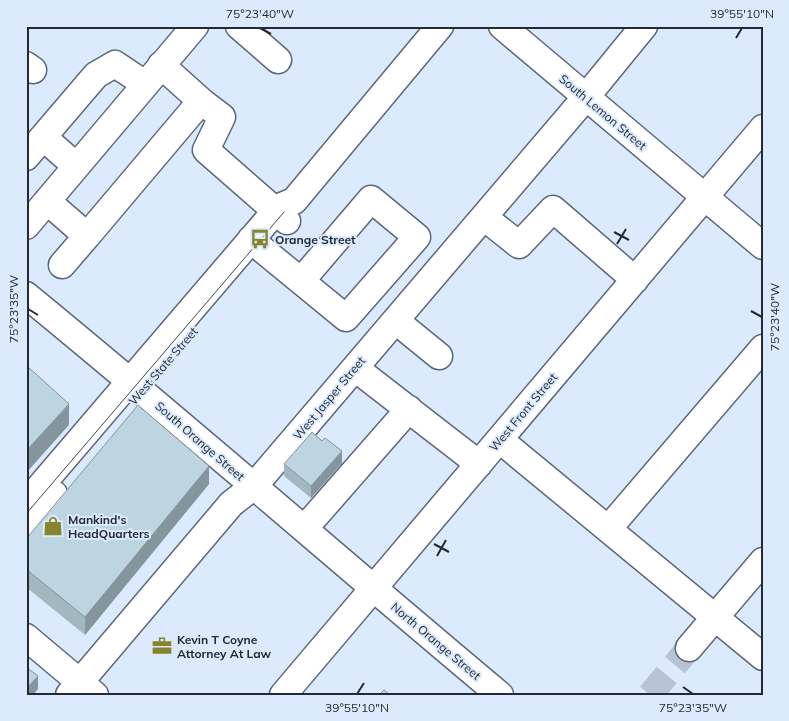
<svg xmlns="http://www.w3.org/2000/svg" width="789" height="721" font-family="Mulish,sans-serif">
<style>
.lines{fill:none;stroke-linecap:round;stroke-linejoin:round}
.minor-tunnel{stroke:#b7c4d5;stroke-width:26;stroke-dasharray:26 13;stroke-linecap:butt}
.minor-casing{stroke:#5c6879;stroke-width:29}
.minor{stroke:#fff;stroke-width:26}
.tram{stroke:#404750;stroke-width:1}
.wall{fill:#a3b7c1}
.shaded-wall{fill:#84959d}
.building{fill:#bdd5e0;stroke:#84959d}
.ticks{fill:none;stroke:#242a31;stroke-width:2}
.labels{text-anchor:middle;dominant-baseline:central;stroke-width:4;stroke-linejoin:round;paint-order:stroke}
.street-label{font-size:12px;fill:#242a31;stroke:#dceafe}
.poi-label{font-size:12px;font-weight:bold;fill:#242a31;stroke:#dceafe;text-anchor:start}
.neatline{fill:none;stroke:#242a31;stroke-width:2}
.ticks-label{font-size:12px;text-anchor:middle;fill:#242a31}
</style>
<rect width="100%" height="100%" fill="#dceafe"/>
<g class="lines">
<path class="minor-tunnel" d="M 650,695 L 689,648"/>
<defs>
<path id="minor" d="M 239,26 L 278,60
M 502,26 L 763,246
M 26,65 L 33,70
M 161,65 L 201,101
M 26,157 L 43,137
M 76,166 L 43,137 L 96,75 L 115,64 L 145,84
M 47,201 L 87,236 L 201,101 L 222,117 L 206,150 L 287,221
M 484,217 L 519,245 L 553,209 L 635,280
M 26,226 L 195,26
M 251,239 L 263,250 L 346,318 L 417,237 L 371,199 L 301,281
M 62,265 L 87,236
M 26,295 C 186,426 341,562 500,695
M 396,321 L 439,356
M 355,368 L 479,464
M 500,440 L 763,657
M 26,503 L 279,207 L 294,201 L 440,26
M 26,527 L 54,494
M 304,529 L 409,409
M 608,529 L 763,348
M 26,637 L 95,695
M 689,648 L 763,561
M 69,695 L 231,504 L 254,486 L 586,97 L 644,26
M 283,695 L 763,128"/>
</defs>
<use href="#minor" class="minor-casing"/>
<use href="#minor" class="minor"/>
<path class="tram" d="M 26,514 L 284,212"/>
</g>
<path class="wall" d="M 342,463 L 311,498 L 284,476 L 284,464 Z
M 209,484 L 85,635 L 26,587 L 26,539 Z"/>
<path class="shaded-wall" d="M 69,404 L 69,425 L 26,473 L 26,451 Z
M 342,451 L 342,463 L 311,498 L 311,486 Z
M 209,466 L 209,484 L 85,635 L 85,617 Z
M 38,676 L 38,689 L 33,695 L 26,695 L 26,689 Z"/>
<path class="building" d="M 26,365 L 69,404 L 26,451 Z
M 138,405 L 209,466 L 85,617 L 26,569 L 26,539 Z
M 312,432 L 322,441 L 325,438 L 342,451 L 311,486 L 284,464 Z
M 26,667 L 38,676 L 26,689 Z
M 384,690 L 390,695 L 379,695 Z"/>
<path class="ticks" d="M 260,28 L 271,34M 736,38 L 742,28M 614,232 L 629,240M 617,244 L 626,229M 28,309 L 38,315M 751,311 L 762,317M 434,544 L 449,552M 437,556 L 446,540M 683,687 L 693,694M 357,694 L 364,683"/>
<defs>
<symbol id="bus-bare" viewBox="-9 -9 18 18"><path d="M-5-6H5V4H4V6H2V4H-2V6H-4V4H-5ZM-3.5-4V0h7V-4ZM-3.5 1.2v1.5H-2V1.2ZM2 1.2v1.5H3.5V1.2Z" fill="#86842d" stroke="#dceafe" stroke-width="2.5" paint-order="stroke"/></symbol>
<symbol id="shop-bare" viewBox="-9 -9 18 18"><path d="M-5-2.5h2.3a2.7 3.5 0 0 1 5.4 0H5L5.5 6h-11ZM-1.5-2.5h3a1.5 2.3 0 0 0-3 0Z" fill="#86842d" stroke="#dceafe" stroke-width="2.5" paint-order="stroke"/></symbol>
<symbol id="office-bare" viewBox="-9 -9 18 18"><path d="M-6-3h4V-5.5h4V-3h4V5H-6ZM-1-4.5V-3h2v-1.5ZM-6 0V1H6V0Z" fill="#86842d" stroke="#dceafe" stroke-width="2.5" paint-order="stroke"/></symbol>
</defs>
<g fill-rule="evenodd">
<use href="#bus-bare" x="246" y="225" width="28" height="28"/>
<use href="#shop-bare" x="39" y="512" width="28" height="28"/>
<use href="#office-bare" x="148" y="632" width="28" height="28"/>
</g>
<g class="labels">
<g class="street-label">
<text transform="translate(603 112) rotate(40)">South Lemon Street</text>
<text transform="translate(163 366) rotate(-49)">West State Street</text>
<text transform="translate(329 398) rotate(-50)">West Jasper Street</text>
<text transform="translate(523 412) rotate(-50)">West Front Street</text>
<text transform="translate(200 441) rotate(41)">South Orange Street</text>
<text transform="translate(436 641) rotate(40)">North Orange Street</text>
</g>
<g class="poi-label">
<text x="275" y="239">Orange Street</text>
<text x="68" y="519">Mankind's<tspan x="68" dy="14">HeadQuarters</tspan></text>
<text x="177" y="639">Kevin T Coyne<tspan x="177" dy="14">Attorney At Law</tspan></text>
</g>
</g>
<rect width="789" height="721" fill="none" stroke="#dceafe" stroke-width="55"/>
<rect x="28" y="28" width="734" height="666" class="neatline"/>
<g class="ticks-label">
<text x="260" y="18">75°23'40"W</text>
<text x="742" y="18">39°55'10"N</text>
<text transform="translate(14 309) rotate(-90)" y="4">75°23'35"W</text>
<text transform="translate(775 317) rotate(-90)" y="4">75°23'40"W</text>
<text x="357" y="712">39°55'10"N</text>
<text x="693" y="712">75°23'35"W</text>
</g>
</svg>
